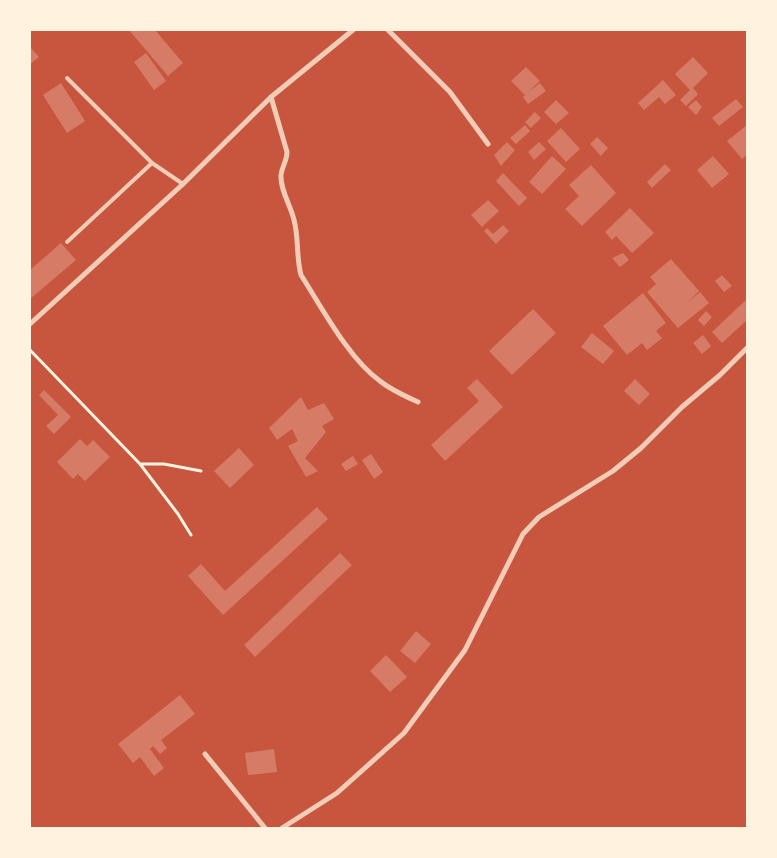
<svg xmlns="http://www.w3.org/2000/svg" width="777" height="858" font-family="'Asap Condensed',sans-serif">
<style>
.building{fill:#d67c66}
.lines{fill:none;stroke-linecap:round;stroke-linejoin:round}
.path{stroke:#fff3e0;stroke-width:3}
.service{stroke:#f1ccb7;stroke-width:4}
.minor{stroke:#f1ccb7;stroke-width:5}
</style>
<rect width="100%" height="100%" fill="#c8553d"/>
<path class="building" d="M 129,30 L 155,30 L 183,63 L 168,76 Z
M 30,47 L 39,57 L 30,64 Z
M 146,53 L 166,81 L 154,90 L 134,62 Z
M 693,57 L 708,73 L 693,88 L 698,94 L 686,106 L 680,100 L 690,90 L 675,74 Z
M 526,67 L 540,81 L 528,92 L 540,83 L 546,91 L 528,104 L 523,97 L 525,95 L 511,81 Z
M 663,80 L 676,95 L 665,104 L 659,97 L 644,110 L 638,103 Z
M 61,83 L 85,121 L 67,133 L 43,95 Z
M 736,99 L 743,107 L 719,126 L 712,118 Z
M 556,100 L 569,113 L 556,124 L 544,112 Z
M 696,100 L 702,107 L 696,115 L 688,107 Z
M 535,112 L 541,118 L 531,128 L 525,122 Z
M 525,125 L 530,131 L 516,144 L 510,138 Z
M 747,125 L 747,155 L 742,159 L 727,141 Z
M 561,128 L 580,149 L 566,162 L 547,141 Z
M 597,137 L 608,148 L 601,156 L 590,144 Z
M 507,142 L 515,150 L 501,166 L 494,155 Z
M 539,142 L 546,149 L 534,160 L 528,152 Z
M 552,156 L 566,169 L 542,194 L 529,182 Z
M 713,156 L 729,174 L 712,188 L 697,170 Z
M 665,164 L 671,170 L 652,188 L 647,182 Z
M 591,165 L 616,193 L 582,226 L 565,209 L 579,196 L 569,185 Z
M 503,173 L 527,198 L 519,206 L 496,181 Z
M 488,200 L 499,211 L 482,227 L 471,215 Z
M 630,208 L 654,233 L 632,253 L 616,236 L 612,240 L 605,232 Z
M 503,225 L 509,231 L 496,244 L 484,231 L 487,228 L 493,234 Z
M 61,243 L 76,260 L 30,299 L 30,270 Z
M 623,253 L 629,260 L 620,267 L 612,258 Z
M 671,259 L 699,291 L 686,304 L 700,292 L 709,303 L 678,328 L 647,292 L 656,284 L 650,277 Z
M 722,275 L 732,286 L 724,292 L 715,281 Z
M 643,293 L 666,323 L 656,331 L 662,338 L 647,350 L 642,343 L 627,355 L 603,326 Z
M 747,299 L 747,320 L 722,343 L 712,332 Z
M 533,309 L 556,333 L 512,375 L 489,351 Z
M 706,311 L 712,317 L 704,326 L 698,320 Z
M 592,333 L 614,351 L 603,364 L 581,347 Z
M 703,335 L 711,346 L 702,354 L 693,343 Z
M 477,379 L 503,407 L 445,461 L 431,445 L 479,401 L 467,388 Z
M 635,379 L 650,394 L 639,405 L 624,391 Z
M 44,390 L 71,417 L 54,434 L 46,426 L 58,415 L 39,395 Z
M 301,397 L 308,410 L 324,403 L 334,419 L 322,426 L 326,432 L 305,458 L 318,471 L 306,477 L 288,446 L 298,441 L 292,429 L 277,440 L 269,428 Z
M 80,439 L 87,446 L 93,440 L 110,457 L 85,481 L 78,474 L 73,479 L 57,462 Z
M 239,448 L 254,465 L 230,488 L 214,471 Z
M 371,454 L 383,472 L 374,479 L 362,460 Z
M 353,456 L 358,464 L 346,471 L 341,464 Z
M 317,507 L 328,519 L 223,615 L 188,576 L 201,564 L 225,591 Z
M 340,553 L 352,565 L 255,657 L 244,645 Z
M 416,631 L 431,644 L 415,663 L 400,651 Z
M 386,655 L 407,677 L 390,692 L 370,671 Z
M 180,695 L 195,714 L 161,740 L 167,748 L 160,754 L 153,746 L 150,749 L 164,768 L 154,776 L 140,757 L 133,763 L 118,744 Z
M 274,749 L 277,772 L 248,775 L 245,753 Z"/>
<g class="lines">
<path class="path" d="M 30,350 L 140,464 L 178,514 L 191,535
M 141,464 L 164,464 L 201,471"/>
<path class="service" d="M 67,78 L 152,163 L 183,184
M 67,242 L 152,163"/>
<path class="minor" d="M 388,30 L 450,92 L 488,144
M 271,97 L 287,152 C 287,161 282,166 281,175 C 280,190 291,206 294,220 C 299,238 296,257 301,275 C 322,308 349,359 380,381 C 391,390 405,396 418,402
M 30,324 L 183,184 L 271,97 L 353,30
M 205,754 L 265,828
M 282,828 L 337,793 L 404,733 L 465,650 L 523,534 L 539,517 L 613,471 L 641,448 L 682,407 L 720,375 L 747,348"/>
</g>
<rect width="777" height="858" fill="none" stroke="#fff3e0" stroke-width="62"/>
</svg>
